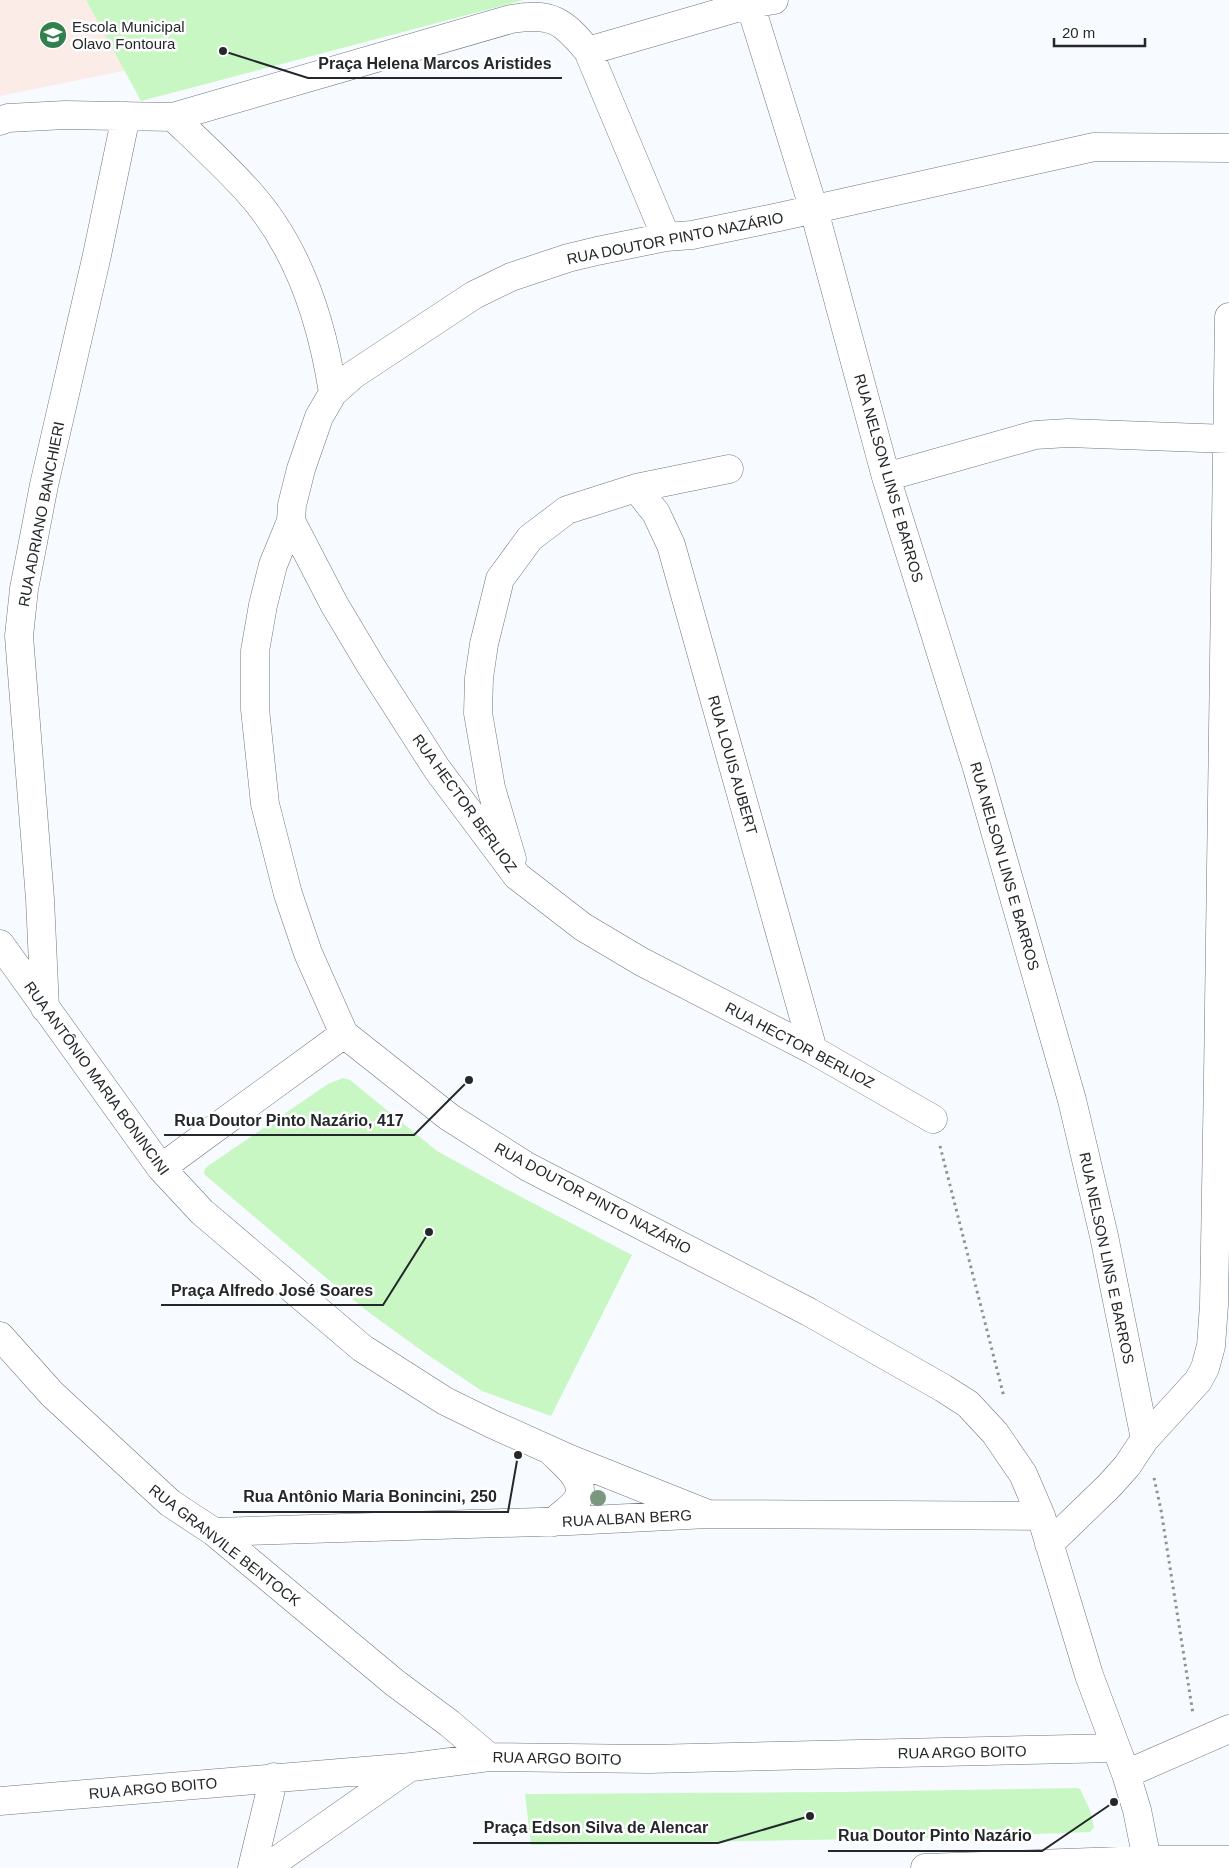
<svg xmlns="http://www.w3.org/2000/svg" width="1229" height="1868" font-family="Helvetica,sans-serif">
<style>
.education{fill:#fcece8}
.green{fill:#c8f7c4}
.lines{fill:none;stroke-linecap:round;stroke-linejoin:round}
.minor-casing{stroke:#6d767e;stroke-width:29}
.path{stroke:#8e9295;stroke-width:3;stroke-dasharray:2.5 4;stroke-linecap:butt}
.minor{stroke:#fff;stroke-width:28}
.tree{fill:#7b987e}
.labels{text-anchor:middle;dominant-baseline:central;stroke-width:5;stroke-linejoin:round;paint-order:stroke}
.poi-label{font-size:15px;fill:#24282b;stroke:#fff;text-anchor:start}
.street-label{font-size:15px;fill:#24282b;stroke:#fff}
.leader{fill:none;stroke:#24282b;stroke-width:2}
.callout-dot{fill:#24282b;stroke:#fff;stroke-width:2}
.callout-label{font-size:16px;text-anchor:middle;font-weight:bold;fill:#24282b;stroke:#fff;stroke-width:5;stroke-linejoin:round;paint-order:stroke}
</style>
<rect width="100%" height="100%" fill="#f7fbff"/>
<path class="education" d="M 0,0 L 86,0 L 128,70 L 0,96 Z"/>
<path class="green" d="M 86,0 L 524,0 L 141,101 Z
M 343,1078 L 350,1080 L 437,1151 L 504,1188 L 632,1255 L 551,1416 L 482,1391 L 425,1353 L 371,1314 L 325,1277 L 204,1174 L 205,1168 L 328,1084 Z
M 1076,1788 L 1080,1789 L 1090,1810 L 1094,1827 L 1090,1832 L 922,1838 L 531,1845 L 525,1794 L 838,1792 Z"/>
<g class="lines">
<defs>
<path id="minor" d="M 750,4 L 814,210 L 886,477 L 977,768 L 1072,1100 L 1104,1236 L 1145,1439
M 588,51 L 666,237
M 173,117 C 198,141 223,164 246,189 C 297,244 322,321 333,393
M 0,121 L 8,118 L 65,115 L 173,117 L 511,19 C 552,12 563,21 588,51 L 750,4 L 774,0
M 886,477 L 1035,435 L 1068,433 L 1229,439
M 636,488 L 656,513 L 671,545 L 813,1050
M 291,521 L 334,604 L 371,666 L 437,769 L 517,876 L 583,927 L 642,962 L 813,1050 L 933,1119
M 512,859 L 491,788 L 478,713 L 479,678 L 484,644 L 500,579 L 530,538 L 567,510 L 636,488 L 729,469
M 0,944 L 161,1168 L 202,1212 L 362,1348 L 445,1401 L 492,1424 L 570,1459 L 708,1514
M 45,1008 L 40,899 L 19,636 L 24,589 L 44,485 L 97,255 L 126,116
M 161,1168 L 344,1034
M 0,1336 L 52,1394 L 170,1503 L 214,1532 L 395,1683 L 449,1723 L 489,1757
M 554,1522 C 560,1515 572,1508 577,1500 C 588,1482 565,1465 554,1454
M 214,1532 L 570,1521 L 708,1514 L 1041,1516
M 1049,1544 L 1109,1486 L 1127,1466 L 1145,1439 L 1198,1381 L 1205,1368 L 1211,1346 L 1214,1305 L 1218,1076 L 1229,317
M 1126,1774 L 1229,1729
M 0,1801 L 412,1767 L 489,1757 L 649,1759 L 1116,1748
M 1147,1860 L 1137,1810 L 1126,1774 L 1089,1675 L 1041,1516 L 1023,1474 L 995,1433 L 968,1404 L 943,1388 L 809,1312 L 528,1167 L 449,1117 L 344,1034 L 308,953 L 288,894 L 265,804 L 255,709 L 255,651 L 263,605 L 273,565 L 291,521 L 292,505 L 301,469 L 319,417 L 333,393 L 353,375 L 474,295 L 511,277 L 568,258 L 597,251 L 666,237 L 692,235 L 779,217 L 1094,147 L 1229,148
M 252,1868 L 274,1777
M 266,1868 L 410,1767
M 925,1868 L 1147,1860 L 1229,1860"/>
</defs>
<use href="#minor" class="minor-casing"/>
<path class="path" d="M 940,1146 L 1004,1397
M 1154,1478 L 1161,1510 L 1193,1714"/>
<use href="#minor" class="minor"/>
</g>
<circle class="tree" cx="598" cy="1498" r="8"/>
<defs>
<symbol id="school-disc" viewBox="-11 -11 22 22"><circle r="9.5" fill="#33804f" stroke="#fff"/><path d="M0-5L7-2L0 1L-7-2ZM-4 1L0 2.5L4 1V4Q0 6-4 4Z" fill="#fff"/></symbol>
</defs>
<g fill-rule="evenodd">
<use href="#school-disc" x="37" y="19" width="32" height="32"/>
</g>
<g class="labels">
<g class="poi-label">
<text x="72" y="26">Escola Municipal<tspan x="72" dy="17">Olavo Fontoura</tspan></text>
</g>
<g class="street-label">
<text transform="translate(675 238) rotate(-11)">RUA DOUTOR PINTO NAZÁRIO</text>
<text transform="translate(889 478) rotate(74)">RUA NELSON LINS E BARROS</text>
<text transform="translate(41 514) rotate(-79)">RUA ADRIANO BANCHIERI</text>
<text transform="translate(733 765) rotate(74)">RUA LOUIS AUBERT</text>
<text transform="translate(465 803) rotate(54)">RUA HECTOR BERLIOZ</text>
<text transform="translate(1005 866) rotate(74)">RUA NELSON LINS E BARROS</text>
<text transform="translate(800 1045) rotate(28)">RUA HECTOR BERLIOZ</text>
<text transform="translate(97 1078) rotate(54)">RUA ANTÔNIO MARIA BONINCINI</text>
<text transform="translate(593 1198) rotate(28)">RUA DOUTOR PINTO NAZÁRIO</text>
<text transform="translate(1107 1258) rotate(78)">RUA NELSON LINS E BARROS</text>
<text transform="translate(627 1518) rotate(-3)">RUA ALBAN BERG</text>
<text transform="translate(225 1545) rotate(38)">RUA GRANVILE BENTOCK</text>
<text transform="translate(962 1752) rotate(-1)">RUA ARGO BOITO</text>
<text transform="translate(557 1758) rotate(1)">RUA ARGO BOITO</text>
<text transform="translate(153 1788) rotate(-5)">RUA ARGO BOITO</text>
</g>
</g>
<path class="leader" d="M223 51L308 78H562M469 1080L414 1135H164M429 1232L383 1305H161M518 1455L508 1512H233M810 1816L718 1843H473M1114 1802L1042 1851H828"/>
<g class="callout-dot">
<circle cx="223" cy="51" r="5"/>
<circle cx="469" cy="1080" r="5"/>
<circle cx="429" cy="1232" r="5"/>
<circle cx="518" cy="1455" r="5"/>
<circle cx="810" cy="1816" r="5"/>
<circle cx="1114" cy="1802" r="5"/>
</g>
<g class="callout-label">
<text x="435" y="69">Praça Helena Marcos Aristides</text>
<text x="289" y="1126">Rua Doutor Pinto Nazário, 417</text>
<text x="272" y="1296">Praça Alfredo José Soares</text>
<text x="370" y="1502">Rua Antônio Maria Bonincini, 250</text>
<text x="596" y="1833">Praça Edson Silva de Alencar</text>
<text x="935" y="1841">Rua Doutor Pinto Nazário</text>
</g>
<path d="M1054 38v8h91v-8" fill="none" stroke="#24282b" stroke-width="2.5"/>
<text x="1062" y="38" font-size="15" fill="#24282b" stroke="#ffffff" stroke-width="4" paint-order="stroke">20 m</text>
</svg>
